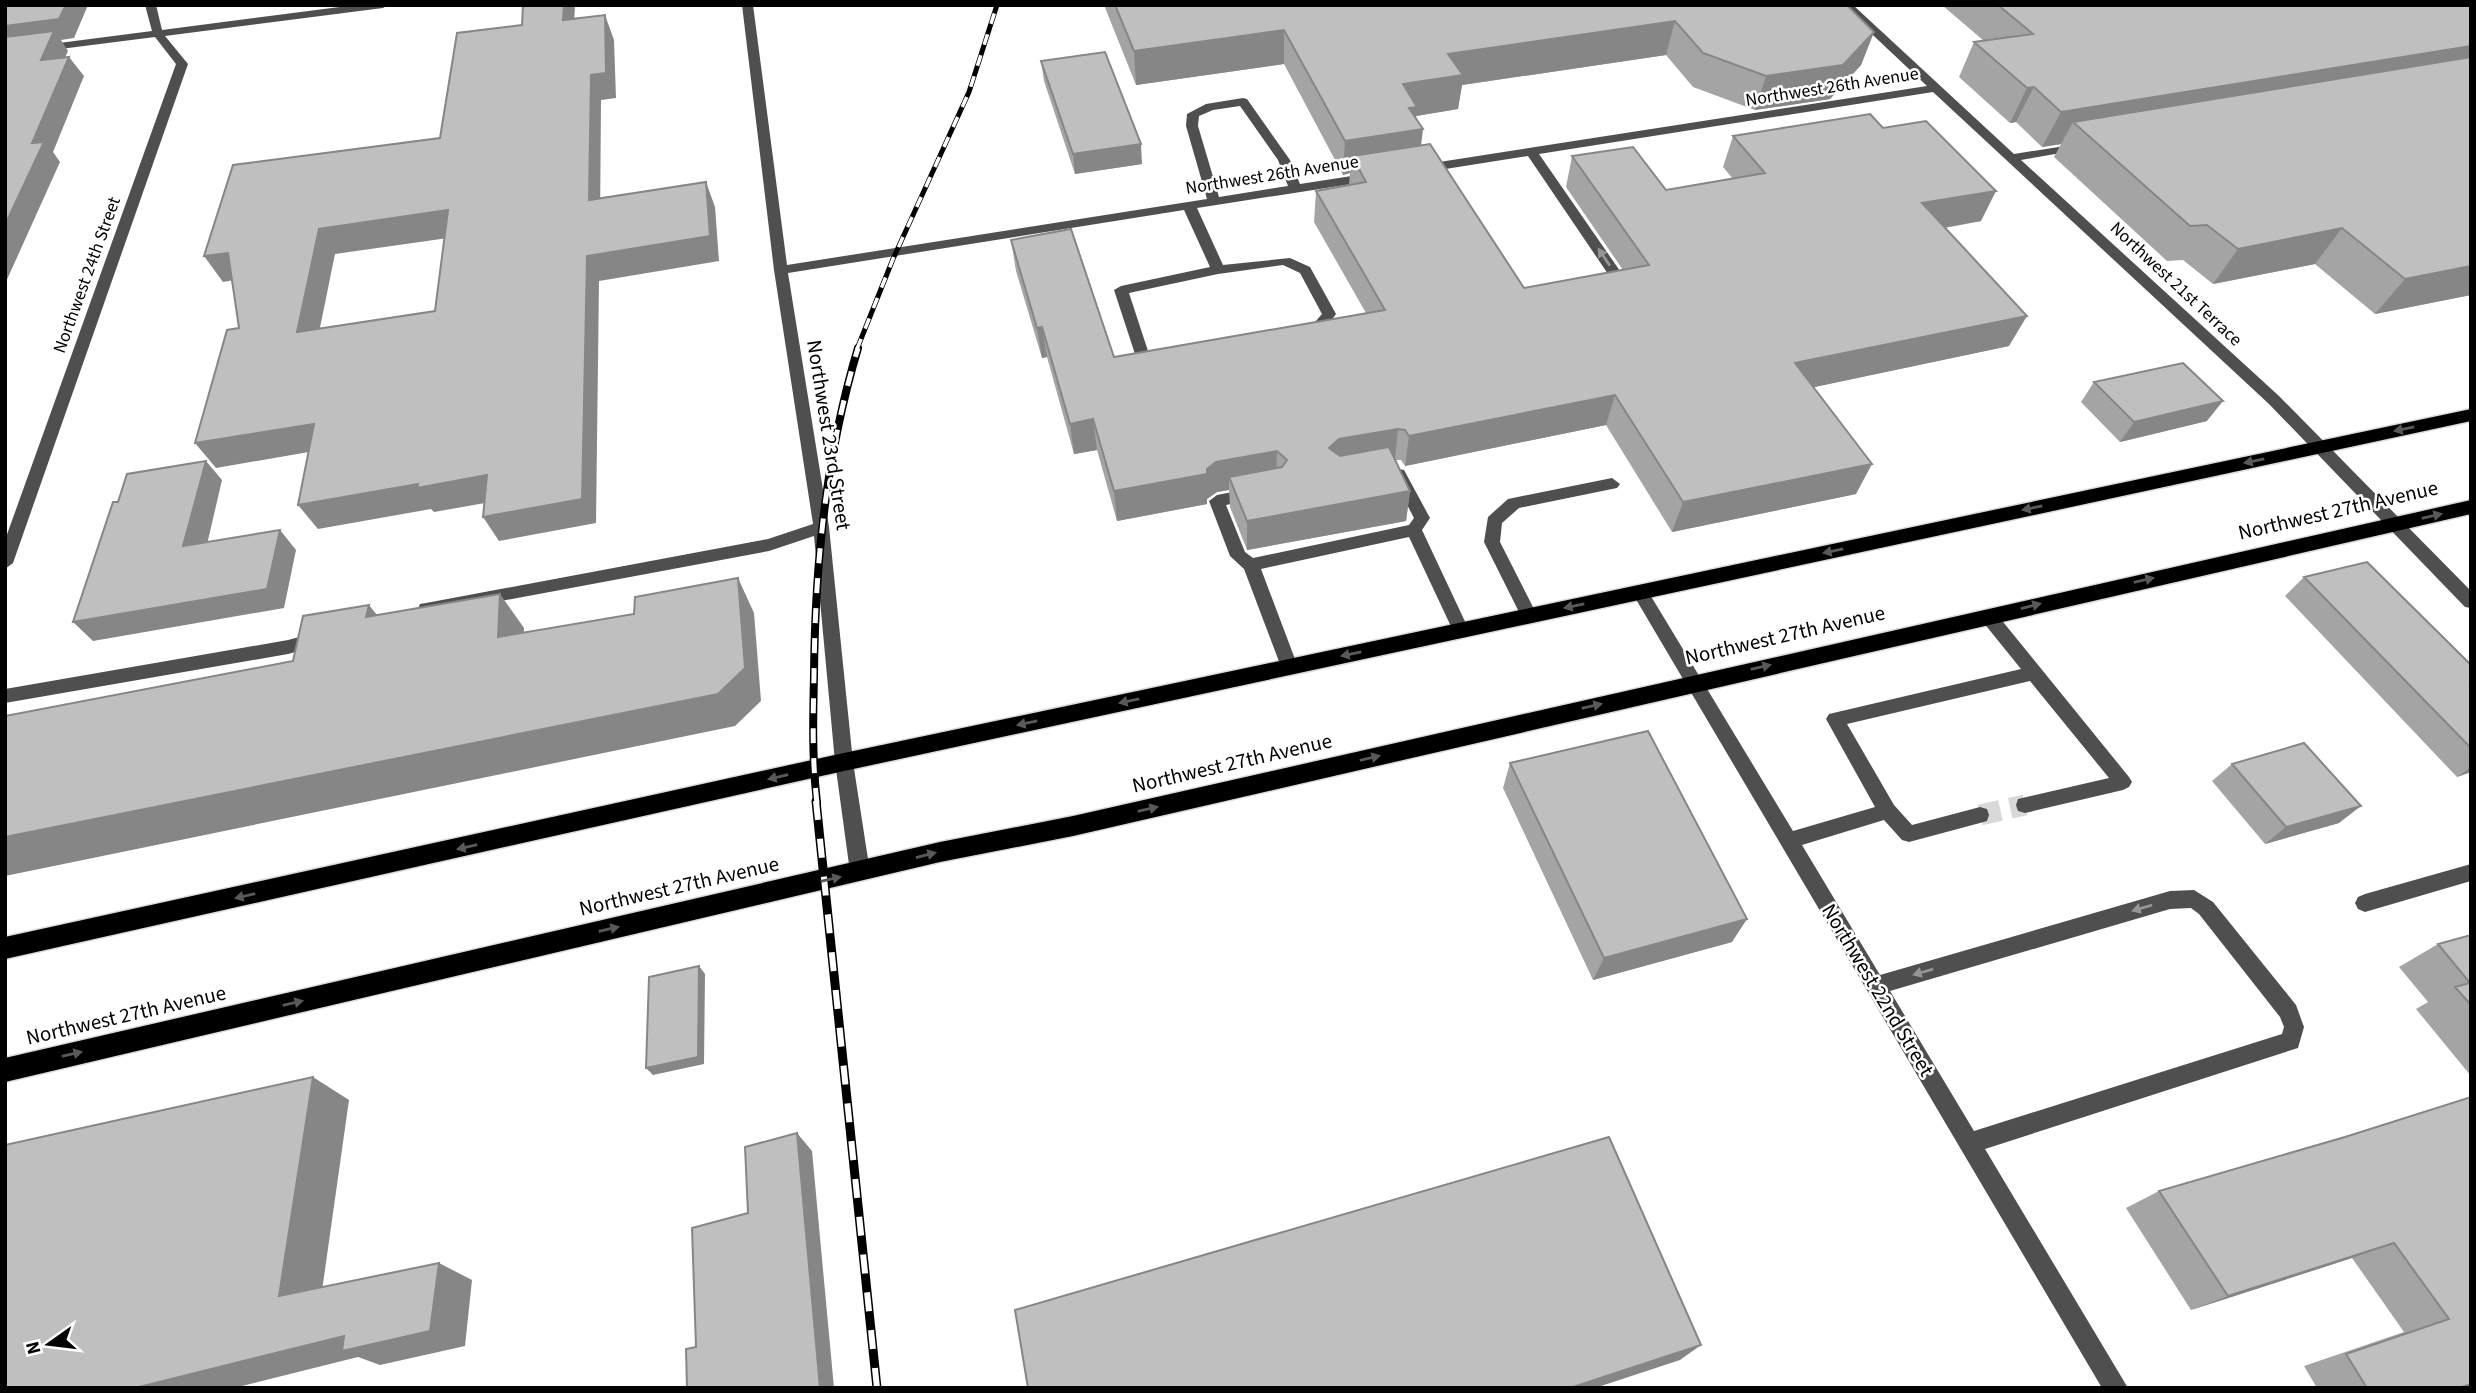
<svg xmlns="http://www.w3.org/2000/svg" width="2476" height="1393" font-family="'Source Sans 3',sans-serif">
<style>
.lines{fill:none;stroke-linecap:round;stroke-linejoin:round}
.minor-tunnel{stroke:#d9d9d9;stroke-width:21;stroke-dasharray:21 10;stroke-linecap:butt}
.highway-casing{stroke:#dbdbdb;stroke-width:3}
.minor{fill:#4f4f4f;fill-rule:evenodd}
.highway{fill:#000;fill-rule:evenodd}
.rail-far2-casing{stroke:#000;stroke-width:5}
.rail-far1-casing{stroke:#000;stroke-width:8}
.rail-casing{stroke:#000;stroke-width:9}
.rail-far2{stroke:#fff;stroke-width:3.5;stroke-dasharray:11;stroke-linecap:butt}
.rail-far1{stroke:#fff;stroke-width:5;stroke-dasharray:15;stroke-linecap:butt}
.rail{stroke:#fff;stroke-width:6;stroke-dasharray:19;stroke-linecap:butt}
.wall{fill:#a4a4a4}
.shaded-wall{fill:#868686}
.building{fill:#bfbfbf;stroke:#868686;stroke-width:2;fill-rule:evenodd}
.oneway{fill:#959595}
.oneway2{fill:#595959}
.labels{text-anchor:middle;dominant-baseline:central;stroke-width:5;stroke-linejoin:round;paint-order:stroke}
.far-street-label{font-size:18px;fill:#000;stroke:#fff}
.street-label{font-size:21px;fill:#000;stroke:#fff}
</style>
<rect width="100%" height="100%" fill="#fff"/>
<g class="lines">
<path class="minor-tunnel" d="M 1980,815 L 2025,805"/>
<defs>
<path id="highway" d="M 2471,409 L 2471,421 L 844,771 L 5,959 L 5,937 L 844,753 Z
M 2471,500 L 2471,514 L 1073,836 L 940,862 L 5,1082 L 5,1058 L 940,842 L 1073,816 Z"/>
</defs>
<use href="#highway" class="highway-casing"/>
<path class="minor" d="M 145,5 L 156,5 L 162,30 L 355,5 L 388,5 L 383,8 L 165,36 L 188,64 L 13,563 L 5,569 L 5,540 L 176,64 L 155,37 L 5,56 L 5,50 L 152,31 Z
M 742,5 L 753,5 L 787,265 L 1207,199 L 1186,126 L 1187,114 L 1206,104 L 1243,98 L 1247,99 L 1290,160 L 1300,184 L 1371,173 L 1377,177 L 1371,181 L 1197,208 L 1223,265 L 1290,258 L 1310,267 L 1336,314 L 1325,329 L 1299,332 L 1299,326 L 1315,322 L 1322,314 L 1300,273 L 1283,265 L 1218,274 L 1129,293 L 1148,351 L 1159,349 L 1166,354 L 1164,357 L 1143,362 L 1136,357 L 1114,290 L 1121,286 L 1210,267 L 1184,210 L 788,273 L 829,527 L 853,762 L 870,872 L 867,878 L 860,880 L 853,878 L 850,872 L 835,762 L 814,536 L 769,551 L 426,615 L 420,614 L 418,609 L 420,604 L 426,603 L 768,539 L 813,524 L 774,270 ZM 1240,106 L 1278,160 L 1288,186 L 1219,197 L 1198,126 L 1199,116 L 1213,110 Z
M 1841,5 L 1853,5 L 2014,154 L 2084,143 L 2084,149 L 2021,160 L 2279,396 L 2471,591 L 2471,608 L 2465,607 L 2269,404 L 1933,92 L 1539,154 L 1620,271 L 1624,287 L 1610,294 L 1603,290 L 1610,285 L 1606,271 L 1528,156 L 1420,173 L 1414,169 L 1420,165 L 1927,86 Z
M 1399,469 L 1404,470 L 1430,518 L 1422,530 L 1469,630 L 1467,635 L 1455,635 L 1409,537 L 1261,569 L 1298,667 L 1295,672 L 1283,672 L 1244,569 L 1230,556 L 1209,501 L 1217,495 L 1253,488 L 1259,490 L 1261,494 L 1259,498 L 1226,505 L 1245,552 L 1253,558 L 1409,525 L 1414,518 L 1391,474 Z
M 1612,478 L 1620,484 L 1617,488 L 1519,508 L 1502,523 L 1500,542 L 1537,615 L 1535,620 L 1523,620 L 1484,542 L 1488,517 L 1508,499 Z
M 1640,586 L 1646,588 L 1793,831 L 1875,807 L 1826,719 L 1829,714 L 2021,669 L 1983,622 L 1981,617 L 1983,612 L 1995,612 L 2129,777 L 2132,782 L 2129,787 L 2123,790 L 2025,813 L 2018,811 L 2016,805 L 2018,799 L 2109,778 L 2030,681 L 1847,724 L 1894,805 L 1912,825 L 1980,807 L 1987,809 L 1989,815 L 1987,821 L 1980,823 L 1909,842 L 1902,840 L 1884,820 L 1802,845 L 1880,975 L 2170,891 L 2194,890 L 2213,902 L 2296,1005 L 2304,1027 L 2298,1048 L 1985,1149 L 2128,1388 L 2102,1388 L 1634,596 L 1632,592 ZM 2191,908 L 2199,914 L 2280,1017 L 2284,1027 L 2282,1034 L 1974,1131 L 1890,991 L 2170,909 Z
M 318,632 L 324,634 L 326,639 L 324,644 L 288,654 L 5,703 L 5,689 L 288,640 Z
M 2471,864 L 2471,881 L 2365,912 L 2358,909 L 2355,903 L 2358,897 L 2365,894 Z"/>
<use href="#highway" class="highway"/>
<defs>
<path id="rail-far2" d="M 857,349 L 893,259 L 969,92 L 997,5"/>
<path id="rail-far1" d="M 817,803 C 812,760 813,718 814,675 C 815,563 826,455 858,348"/>
<path id="rail" d="M 816,801 L 877,1388"/>
</defs>
<use href="#rail-far2" class="rail-far2-casing"/>
<use href="#rail-far1" class="rail-far1-casing"/>
<use href="#rail" class="rail-casing"/>
<use href="#rail-far2" class="rail-far2"/>
<use href="#rail-far1" class="rail-far1"/>
<use href="#rail" class="rail"/>
</g>
<path class="wall" d="M 1104,5 L 1847,5 L 1874,32 L 1861,65 L 1830,99 L 1755,110 L 1693,87 L 1666,55 L 1462,85 L 1458,109 L 1416,116 L 1421,145 L 1524,288 L 1623,270 L 1566,187 L 1572,156 L 1666,190 L 1733,179 L 1723,167 L 1733,136 L 1883,128 L 1981,221 L 1945,228 L 2009,346 L 1813,387 L 1856,494 L 1672,532 L 1606,425 L 1405,466 L 1401,460 L 1395,460 L 1410,491 L 1406,521 L 1247,550 L 1230,507 L 1229,490 L 1217,492 L 1207,499 L 1207,504 L 1117,521 L 1097,450 L 1074,454 L 1047,357 L 1042,358 L 1016,271 L 1011,240 L 1114,357 L 1366,313 L 1314,222 L 1316,191 L 1349,185 L 1350,173 L 1343,175 L 1284,64 L 1136,85 Z
M 1942,5 L 2471,5 L 2471,295 L 2375,314 L 2315,264 L 2213,284 L 2183,260 L 2167,261 L 2054,157 L 2061,144 L 2042,147 L 2016,122 L 2010,123 L 1959,77 L 1974,42 L 1984,41 Z
M 1041,61 L 1142,164 L 1075,174 L 1044,81 Z
M 2094,382 L 2207,421 L 2120,442 L 2081,402 Z
M 2304,577 L 2471,665 L 2471,772 L 2457,777 L 2285,596 Z
M 1510,763 L 1732,942 L 1593,980 L 1503,788 Z
M 2232,764 L 2339,823 L 2265,844 L 2212,781 Z
M 2471,935 L 2471,1076 L 2416,1009 L 2428,1002 L 2399,967 L 2438,944 Z
M 2471,1097 L 2471,1388 L 2317,1388 L 2304,1366 L 2404,1332 L 2352,1258 L 2191,1310 L 2126,1208 L 2159,1191 L 2345,1137 Z"/>
<path class="shaded-wall" d="M 66,5 L 88,5 L 74,38 L 61,40 L 68,51 L 55,80 L 5,47 L 5,26 Z
M 564,5 L 575,5 L 573,45 L 563,20 Z
M 605,15 L 614,40 L 616,98 L 601,100 L 600,225 L 589,200 L 591,75 Z
M 1675,21 L 1666,55 L 1462,85 L 1458,109 L 1416,116 L 1415,130 L 1423,129 L 1419,163 L 1352,156 L 1350,173 L 1343,175 L 1345,141 L 1403,84 L 1448,54 Z
M 1284,30 L 1284,64 L 1136,85 L 1134,51 Z
M 1874,32 L 1861,65 L 1830,99 L 1755,110 L 1766,76 Z
M 2471,46 L 2471,76 L 2073,122 L 2061,144 L 2042,147 L 2061,112 Z
M 69,57 L 84,76 L 53,152 L 60,162 L 5,284 L 5,225 L 32,143 Z
M 2034,87 L 2016,122 L 2010,123 L 2027,88 Z
M 1141,144 L 1142,164 L 1075,174 L 1073,154 Z
M 706,182 L 715,207 L 719,261 L 599,281 L 596,523 L 499,541 L 483,517 L 587,256 Z
M 1996,191 L 1981,221 L 1907,234 L 1922,203 Z
M 448,210 L 462,236 L 335,254 L 314,357 L 297,332 L 319,229 Z
M 2342,228 L 2315,264 L 2213,284 L 2238,249 Z
M 228,253 L 246,278 L 223,282 L 204,256 Z
M 2471,266 L 2471,295 L 2375,314 L 2405,279 Z
M 2027,316 L 2009,346 L 1782,394 L 1795,363 Z
M 1042,327 L 1047,357 L 1042,358 L 1037,328 Z
M 1615,395 L 1606,425 L 1405,466 L 1409,436 Z
M 2223,401 L 2207,421 L 2120,442 L 2134,422 Z
M 1093,419 L 1097,450 L 1074,454 L 1070,424 Z
M 314,424 L 332,448 L 216,468 L 195,443 Z
M 1398,429 L 1395,459 L 1326,478 L 1329,448 L 1339,439 Z
M 1277,451 L 1276,482 L 1229,477 L 1229,490 L 1217,492 L 1207,499 L 1207,504 L 1117,521 L 1114,491 L 1216,462 Z
M 206,461 L 222,480 L 202,566 L 183,546 Z
M 1872,464 L 1856,494 L 1672,532 L 1683,502 Z
M 487,475 L 502,500 L 434,512 L 431,509 L 318,529 L 298,505 L 418,484 Z
M 1410,491 L 1406,521 L 1247,550 L 1247,521 Z
M 280,530 L 296,550 L 284,608 L 93,641 L 73,622 Z
M 738,578 L 754,613 L 761,701 L 735,726 L 5,876 L 5,837 Z
M 500,594 L 524,628 L 522,671 L 498,637 Z
M 369,605 L 396,639 L 366,617 Z
M 2471,767 L 2471,772 L 2457,777 Z
M 2361,806 L 2339,823 L 2265,844 L 2286,827 Z
M 1747,919 L 1732,942 L 1593,980 L 1604,958 Z
M 699,966 L 705,974 L 704,1064 L 653,1075 L 646,1068 Z
M 313,1077 L 349,1100 L 319,1312 L 279,1296 Z
M 797,1133 L 812,1151 L 834,1388 L 820,1388 Z
M 2394,1243 L 2352,1258 L 2191,1310 L 2228,1296 Z
M 439,1263 L 472,1280 L 465,1346 L 380,1365 L 358,1357 L 234,1388 L 135,1388 Z
M 1701,1345 L 1680,1360 L 1595,1388 L 1570,1388 Z"/>
<path class="building" d="M 5,5 L 66,5 L 59,19 L 5,26 Z
M 523,5 L 564,5 L 563,20 L 605,15 L 606,73 L 591,75 L 589,200 L 706,182 L 710,236 L 587,256 L 582,499 L 483,517 L 487,475 L 417,488 L 418,484 L 298,505 L 314,424 L 195,443 L 227,330 L 239,328 L 228,253 L 204,256 L 233,165 L 440,138 L 457,33 L 522,25 ZM 448,210 L 435,311 L 297,332 L 319,229 Z
M 1115,5 L 1847,5 L 1874,32 L 1843,65 L 1766,76 L 1703,53 L 1675,21 L 1448,54 L 1463,75 L 1403,84 L 1417,107 L 1409,108 L 1423,129 L 1345,141 L 1284,30 L 1134,51 Z
M 1998,5 L 2471,5 L 2471,46 L 2061,112 L 2034,87 L 2027,88 L 1974,42 L 2033,34 Z
M 54,31 L 41,60 L 69,57 L 32,143 L 44,142 L 5,225 L 5,37 Z
M 1105,52 L 1141,144 L 1073,154 L 1041,61 Z
M 2471,57 L 2471,266 L 2405,279 L 2342,228 L 2238,249 L 2207,225 L 2190,226 L 2073,122 Z
M 1870,114 L 1883,128 L 1926,121 L 1996,191 L 1922,203 L 2027,316 L 1795,363 L 1872,464 L 1683,502 L 1615,395 L 1409,436 L 1405,430 L 1398,429 L 1339,439 L 1329,448 L 1340,456 L 1389,447 L 1410,491 L 1247,521 L 1229,477 L 1282,467 L 1287,460 L 1277,451 L 1216,462 L 1207,469 L 1207,474 L 1114,491 L 1093,419 L 1070,424 L 1042,327 L 1037,328 L 1011,240 L 1071,229 L 1114,357 L 1385,310 L 1316,191 L 1366,182 L 1352,156 L 1430,144 L 1524,288 L 1649,265 L 1572,156 L 1633,147 L 1666,190 L 1765,173 L 1733,136 Z
M 2183,363 L 2223,401 L 2134,422 L 2094,382 Z
M 206,461 L 183,546 L 280,530 L 267,589 L 73,622 L 113,502 L 118,502 L 127,474 Z
M 2367,562 L 2471,665 L 2471,688 L 2470,688 L 2471,690 L 2471,748 L 2304,577 Z
M 738,578 L 745,668 L 718,694 L 5,837 L 5,716 L 293,661 L 303,616 L 369,605 L 366,617 L 500,594 L 498,637 L 634,614 L 635,597 Z
M 1648,731 L 1747,919 L 1604,958 L 1510,763 Z
M 2304,743 L 2361,806 L 2286,827 L 2232,764 Z
M 2471,935 L 2471,1005 L 2455,987 L 2470,983 L 2438,944 Z
M 699,966 L 698,1057 L 646,1068 L 649,977 Z
M 313,1077 L 279,1296 L 439,1263 L 430,1331 L 342,1351 L 344,1336 L 135,1388 L 5,1388 L 5,1145 Z
M 2471,1097 L 2471,1384 L 2459,1388 L 2367,1388 L 2346,1354 L 2449,1319 L 2394,1243 L 2228,1296 L 2159,1191 L 2345,1137 Z
M 797,1133 L 820,1388 L 687,1388 L 686,1349 L 696,1347 L 692,1228 L 748,1213 L 745,1147 Z
M 1609,1137 L 1701,1345 L 1570,1388 L 1028,1388 L 1015,1310 Z"/>
<defs><path id="oneway-solid" d="M-6-.8H1V-3.2L6.5 0L1 3.2V.8H-6Z" transform="scale(1.75)"/></defs>
<g class="oneway">
<use href="#oneway-solid" transform="translate(1604 257) rotate(-124)"/>
<use href="#oneway-solid" transform="translate(2142 908) rotate(164)"/>
<use href="#oneway-solid" transform="translate(1923 972) rotate(164)"/>
</g>
<g class="oneway2">
<use href="#oneway-solid" transform="translate(2404 429) rotate(168)"/>
<use href="#oneway-solid" transform="translate(2254 461) rotate(168)"/>
<use href="#oneway-solid" transform="translate(2032 508) rotate(168)"/>
<use href="#oneway-solid" transform="translate(2432 516) rotate(-13)"/>
<use href="#oneway-solid" transform="translate(1833 551) rotate(168)"/>
<use href="#oneway-solid" transform="translate(2144 580) rotate(-13)"/>
<use href="#oneway-solid" transform="translate(1574 606) rotate(168)"/>
<use href="#oneway-solid" transform="translate(2031 606) rotate(-14)"/>
<use href="#oneway-solid" transform="translate(1351 654) rotate(168)"/>
<use href="#oneway-solid" transform="translate(1761 667) rotate(-13)"/>
<use href="#oneway-solid" transform="translate(1129 701) rotate(168)"/>
<use href="#oneway-solid" transform="translate(1592 706) rotate(-13)"/>
<use href="#oneway-solid" transform="translate(1027 723) rotate(168)"/>
<use href="#oneway-solid" transform="translate(1370 758) rotate(-13)"/>
<use href="#oneway-solid" transform="translate(778 777) rotate(167)"/>
<use href="#oneway-solid" transform="translate(1148 809) rotate(-13)"/>
<use href="#oneway-solid" transform="translate(467 847) rotate(167)"/>
<use href="#oneway-solid" transform="translate(926 855) rotate(-14)"/>
<use href="#oneway-solid" transform="translate(831 879) rotate(-13)"/>
<use href="#oneway-solid" transform="translate(245 896) rotate(167)"/>
<use href="#oneway-solid" transform="translate(609 929) rotate(-13)"/>
<use href="#oneway-solid" transform="translate(293 1003) rotate(-13)"/>
<use href="#oneway-solid" transform="translate(72 1054) rotate(-13)"/>
</g>
<g class="labels">
<g class="far-street-label">
<text transform="translate(1832 87) rotate(-9)">Northwest 26th Avenue</text>
<text transform="translate(1272 175) rotate(-9)">Northwest 26th Avenue</text>
<text transform="translate(87 275) rotate(-70)">Northwest 24th Street</text>
<text transform="translate(2176 284) rotate(43)">Northwest 21st Terrace</text>
</g>
<g class="street-label">
<text transform="translate(829 435) rotate(81)">Northwest 23rd Street</text>
<text transform="translate(2338 510) rotate(-13)">Northwest 27th Avenue</text>
<text transform="translate(1785 635) rotate(-13)">Northwest 27th Avenue</text>
<text transform="translate(1232 763) rotate(-13)">Northwest 27th Avenue</text>
<text transform="translate(679 886) rotate(-13)">Northwest 27th Avenue</text>
<text transform="translate(1878 990) rotate(59)">Northwest 22nd Street</text>
<text transform="translate(126 1015) rotate(-13)">Northwest 27th Avenue</text>
</g>
</g>
<rect width="2476" height="1393" fill="none" stroke="#000000" stroke-width="14"/>
<g transform="translate(49 1344) rotate(256)" stroke="#ffffff" stroke-width="5" paint-order="stroke">
<path d="M0-5L12 26L0 18L-12 26Z" fill="#000000"/>
<text y="-10" font-size="19" font-weight="bold" text-anchor="middle" fill="#000000">N</text>
</g>
</svg>
